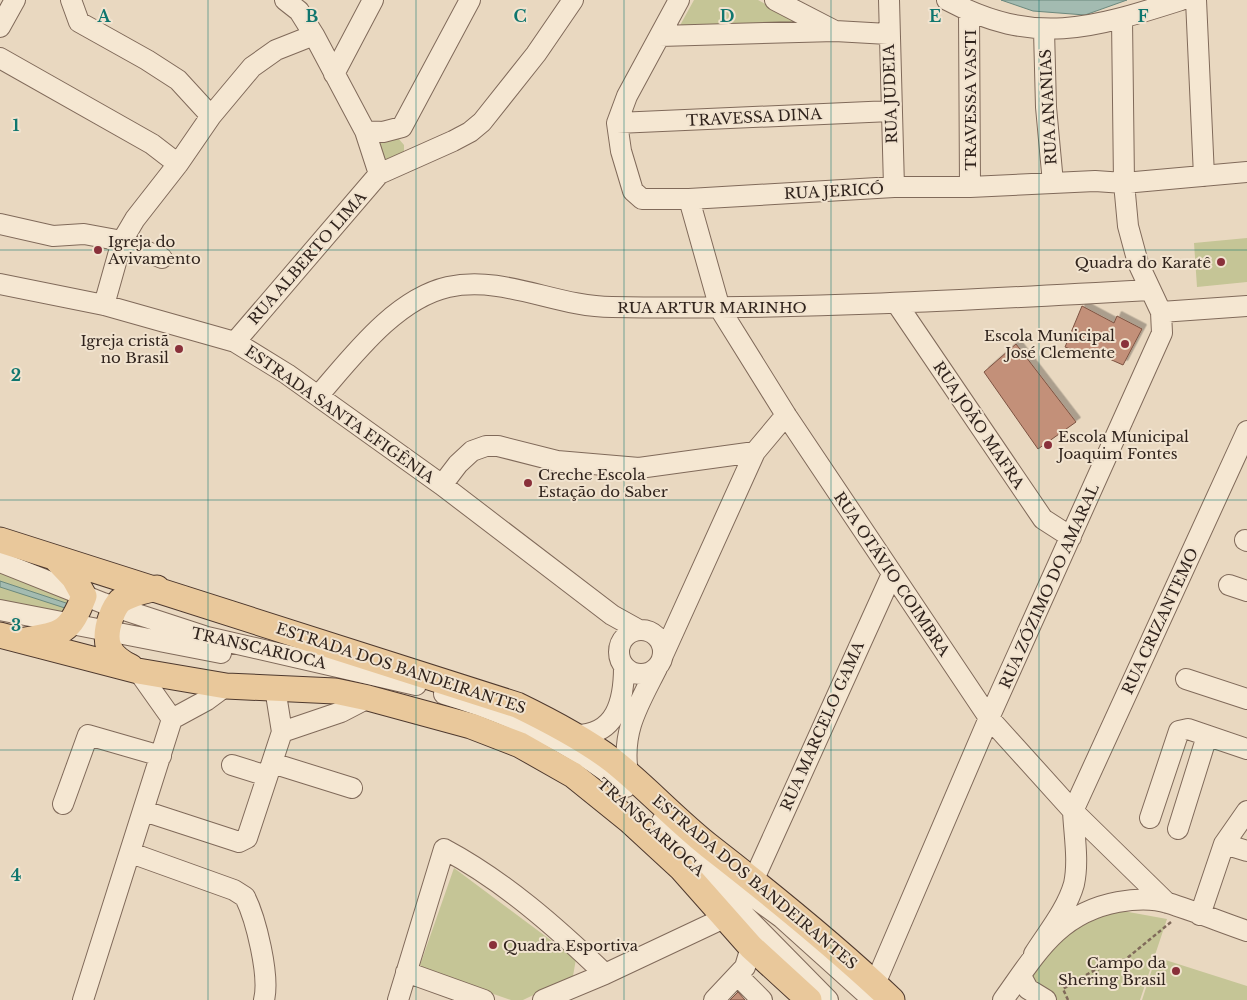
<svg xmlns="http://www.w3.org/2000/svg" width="1247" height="1000" font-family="'Libre Baskerville',serif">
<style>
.green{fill:#c5c596}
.water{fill:#a3bbb1;stroke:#6b887d}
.building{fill:#c39079;stroke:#7d5342;filter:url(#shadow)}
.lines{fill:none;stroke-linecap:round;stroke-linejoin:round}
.minor-casing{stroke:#806a5a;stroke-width:22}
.major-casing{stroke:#4e392e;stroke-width:27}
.path{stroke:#806a5a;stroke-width:2.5;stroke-dasharray:4 2.5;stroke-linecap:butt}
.minor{stroke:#f5e7d2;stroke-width:20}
.major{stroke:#e9c89b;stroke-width:25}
.grid{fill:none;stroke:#0f766e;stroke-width:1;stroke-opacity:0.55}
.poi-dot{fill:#89303a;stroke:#f1e3cf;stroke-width:2}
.labels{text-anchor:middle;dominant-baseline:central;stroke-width:4;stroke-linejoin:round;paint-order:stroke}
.street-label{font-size:15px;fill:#31241d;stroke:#f1e3cf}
.poi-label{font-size:15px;fill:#31241d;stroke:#f1e3cf;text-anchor:start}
.grid-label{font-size:16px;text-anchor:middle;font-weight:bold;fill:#0f766e;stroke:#f1e3cf;stroke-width:4;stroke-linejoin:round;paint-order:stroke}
</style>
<defs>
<filter id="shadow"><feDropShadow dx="4.5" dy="-4.5" stdDeviation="0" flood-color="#0004"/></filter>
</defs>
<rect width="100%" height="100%" fill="#e9d8c0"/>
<path class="green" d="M 694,0 L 758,0 L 814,31 L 678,29 Z
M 398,138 L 404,145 L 404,155 L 385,163 L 379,143 L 381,139 Z
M 1247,238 L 1247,282 L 1197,287 L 1194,243 Z
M 0,570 L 73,600 L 70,619 L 0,605 Z
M 454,868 L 576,959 L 573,976 L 523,1000 L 511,1000 L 419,968 Z
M 1112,909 L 1167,919 L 1140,1000 L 1056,1000 L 1045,995 L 1027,974 L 1083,920 Z
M 1156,957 L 1247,986 L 1247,1000 L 1142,1000 Z"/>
<path class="water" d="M 1001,0 L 1127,0 L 1085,15 L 1033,11 Z
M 0,581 L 69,604 L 68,609 L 0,587 Z"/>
<path class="building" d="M 1082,306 L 1114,323 L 1117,316 L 1142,329 L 1123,365 L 1096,353 L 1094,358 L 1065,347 Z
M 1016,344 L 1076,422 L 1038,449 L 984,372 Z
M 738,992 L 745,1000 L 730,1000 Z"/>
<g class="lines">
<defs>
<path id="minor" d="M 71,0 L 79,22 L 147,60 L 178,80 L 211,116
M 285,0 L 299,11 L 314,35 L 365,131 L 379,174
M 679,0 L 627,96 L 617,123 L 621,151 L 633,191 L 642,199 L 689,199 L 894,187 L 970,187 L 1095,181 L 1124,183 L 1247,172
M 775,0 L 833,30
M 889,0 L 894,187
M 947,0 C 1035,47 1093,28 1181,0
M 1196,0 L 1204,176
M 969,12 L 970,187
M 0,27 L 15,0
M 1044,30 L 1046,107 L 1053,183
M 660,36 L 835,31 L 888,34
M 0,58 L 152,144 L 178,164
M 334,74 L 373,0
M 617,123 L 891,111
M 365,131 L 383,132 L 402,127 L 470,0
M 689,199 L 720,309 L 786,415 L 989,718 L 1073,811 L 1167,903
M 0,224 L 53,236 L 84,234 L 122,241 L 162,258
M 0,284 L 104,305 L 235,342 L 287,374 L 442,485 L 612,615 L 639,630
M 897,304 L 1043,519 L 1071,537
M 104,305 L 122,241 L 135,219 L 178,164 L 211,116 L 252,67 L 276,50 L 314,35
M 1161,312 L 1247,306
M 235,342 L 379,174 L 453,141 L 470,132 L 482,122 L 536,54 L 573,0
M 318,396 C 352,357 395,299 448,287 C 504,275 556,307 612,307 C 792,310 971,300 1150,290
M 442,485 L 458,464 L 472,451 L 486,446 L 498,446 L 557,461 L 639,468 L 755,452
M 1245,540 L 1247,541
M 0,562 L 103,603 L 207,637 L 416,685
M 1229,585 L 1247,591
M 0,610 L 221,653
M619 652a22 22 0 1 1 44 0a22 22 0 1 1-44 0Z
M 663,655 L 755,452 L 786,415
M 138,671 L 172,719
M 1186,679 L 1247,699
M 444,694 C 508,713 575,744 626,787
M 282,732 L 341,712 L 368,698
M 576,735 C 616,735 624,701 624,667
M 272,763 L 352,788
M 232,765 L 267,776
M 628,773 C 621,731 639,704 657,668
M 63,804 L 88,735 L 161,756
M 144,811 L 239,842 L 247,838 L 282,732 L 275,688
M 1150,818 L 1179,731 L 1188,729 L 1247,749
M 662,821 L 712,867 L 782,918 L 873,1000
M 1178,829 L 1207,736
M 1224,844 L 1247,851
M 131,853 L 234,890 L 245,897 C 256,919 270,976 264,1000
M 696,866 L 828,1000
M 754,879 L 892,574
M 1200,915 L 1224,844 L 1247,811
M 1034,954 C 1048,932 1067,909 1074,884 C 1079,861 1074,834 1073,811 L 1247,431
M 406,972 L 484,1000
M 738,976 L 762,1000
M 1021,976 L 1028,989 L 1046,1000
M 875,984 L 989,718 L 1162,333 L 1161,312 L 1138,263 L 1128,226 L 1124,183 L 1122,19
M 83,1000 L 172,719 L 207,700 L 226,686
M 398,1000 L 444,849 C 504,881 556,927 605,974
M 543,1000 L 605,974 L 724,918
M 714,1000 L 745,967 L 751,947
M 1003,1000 C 1036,954 1058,913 1118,902 C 1135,899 1152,898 1168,903 C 1194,911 1221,922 1247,931"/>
<path id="major" d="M 0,540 L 517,705 C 550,721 583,738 612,760 C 646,787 675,819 709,846 C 772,895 834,945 892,1000
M 0,635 L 138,671 L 226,686 L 335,691 L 368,698 L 471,726 L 520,745 L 573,775 L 630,821 L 681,868 L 751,947 L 809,1000
M 25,640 C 63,634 70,632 84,596 L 74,578 L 55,558
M 131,667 C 108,656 102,642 111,617 C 113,611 115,606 120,601 C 131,593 144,591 157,588"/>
</defs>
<use href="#minor" class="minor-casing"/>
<use href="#major" class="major-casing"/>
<path class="path" d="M 1068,1000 L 1063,989 L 1091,972 L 1126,959 L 1171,922"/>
<use href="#minor" class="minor"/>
<use href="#major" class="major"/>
</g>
<path class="grid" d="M 208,0 L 208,1000M 416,0 L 416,1000M 624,0 L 624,1000M 831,0 L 831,1000M 1039,0 L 1039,1000M 0,250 L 1247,250M 0,500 L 1247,500M 0,750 L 1247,750"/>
<g class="poi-dot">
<circle cx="98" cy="250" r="5"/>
<circle cx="1221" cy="262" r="5"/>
<circle cx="1125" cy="344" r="5"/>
<circle cx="179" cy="349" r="5"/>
<circle cx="1048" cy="445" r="5"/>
<circle cx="528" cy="483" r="5"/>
<circle cx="493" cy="945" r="5"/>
<circle cx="1176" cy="971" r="5"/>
</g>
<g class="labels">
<g class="street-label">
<text transform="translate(890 94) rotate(-92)">RUA JUDEIA</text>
<text transform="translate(970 100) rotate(-90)">TRAVESSA VASTI</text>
<text transform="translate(1048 107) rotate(-93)">RUA ANANIAS</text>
<text transform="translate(754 117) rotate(-3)">TRAVESSA DINA</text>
<text transform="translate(834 191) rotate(-3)">RUA JERICÓ</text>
<text transform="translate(307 258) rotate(-49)">RUA ALBERTO LIMA</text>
<text x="712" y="307">RUA ARTUR MARINHO</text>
<text transform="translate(340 414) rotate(35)">ESTRADA SANTA EFIGÊNIA</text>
<text transform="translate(979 425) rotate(56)">RUA JOÃO MAFRA</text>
<text transform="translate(892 574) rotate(56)">RUA OTÁVIO COIMBRA</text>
<text transform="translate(1049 586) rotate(-66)">RUA ZÓZIMO DO AMARAL</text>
<text transform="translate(1160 621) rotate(-65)">RUA CRIZANTEMO</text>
<text transform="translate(259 648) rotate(13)">TRANSCARIOCA</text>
<text transform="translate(401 668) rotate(18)">ESTRADA DOS BANDEIRANTES</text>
<text transform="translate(822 726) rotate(-66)">RUA MARCELO GAMA</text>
<text transform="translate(651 827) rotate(42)">TRANSCARIOCA</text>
<text transform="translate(755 882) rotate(40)">ESTRADA DOS BANDEIRANTES</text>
</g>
<g class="poi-label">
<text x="108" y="241">Igreja do<tspan x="108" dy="17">Avivamento</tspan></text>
<text x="1211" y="262" text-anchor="end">Quadra do Karatê</text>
<text x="1115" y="335" text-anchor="end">Escola Municipal<tspan x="1115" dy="17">José Clemente</tspan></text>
<text x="169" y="340" text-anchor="end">Igreja cristã<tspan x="169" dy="17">no Brasil</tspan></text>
<text x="1058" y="436">Escola Municipal<tspan x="1058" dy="17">Joaquim Fontes</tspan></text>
<text x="538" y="474">Creche Escola<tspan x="538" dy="17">Estação do Saber</tspan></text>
<text x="503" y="945">Quadra Esportiva</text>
<text x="1166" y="962" text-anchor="end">Campo da<tspan x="1166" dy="17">Shering Brasil</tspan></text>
</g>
</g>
<g class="grid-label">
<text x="104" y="22">A</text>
<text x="312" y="22">B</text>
<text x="520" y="22">C</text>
<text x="727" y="22">D</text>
<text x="935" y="22">E</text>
<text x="1143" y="22">F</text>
<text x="16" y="131">1</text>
<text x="16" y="381">2</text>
<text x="16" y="631">3</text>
<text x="16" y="881">4</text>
</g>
</svg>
